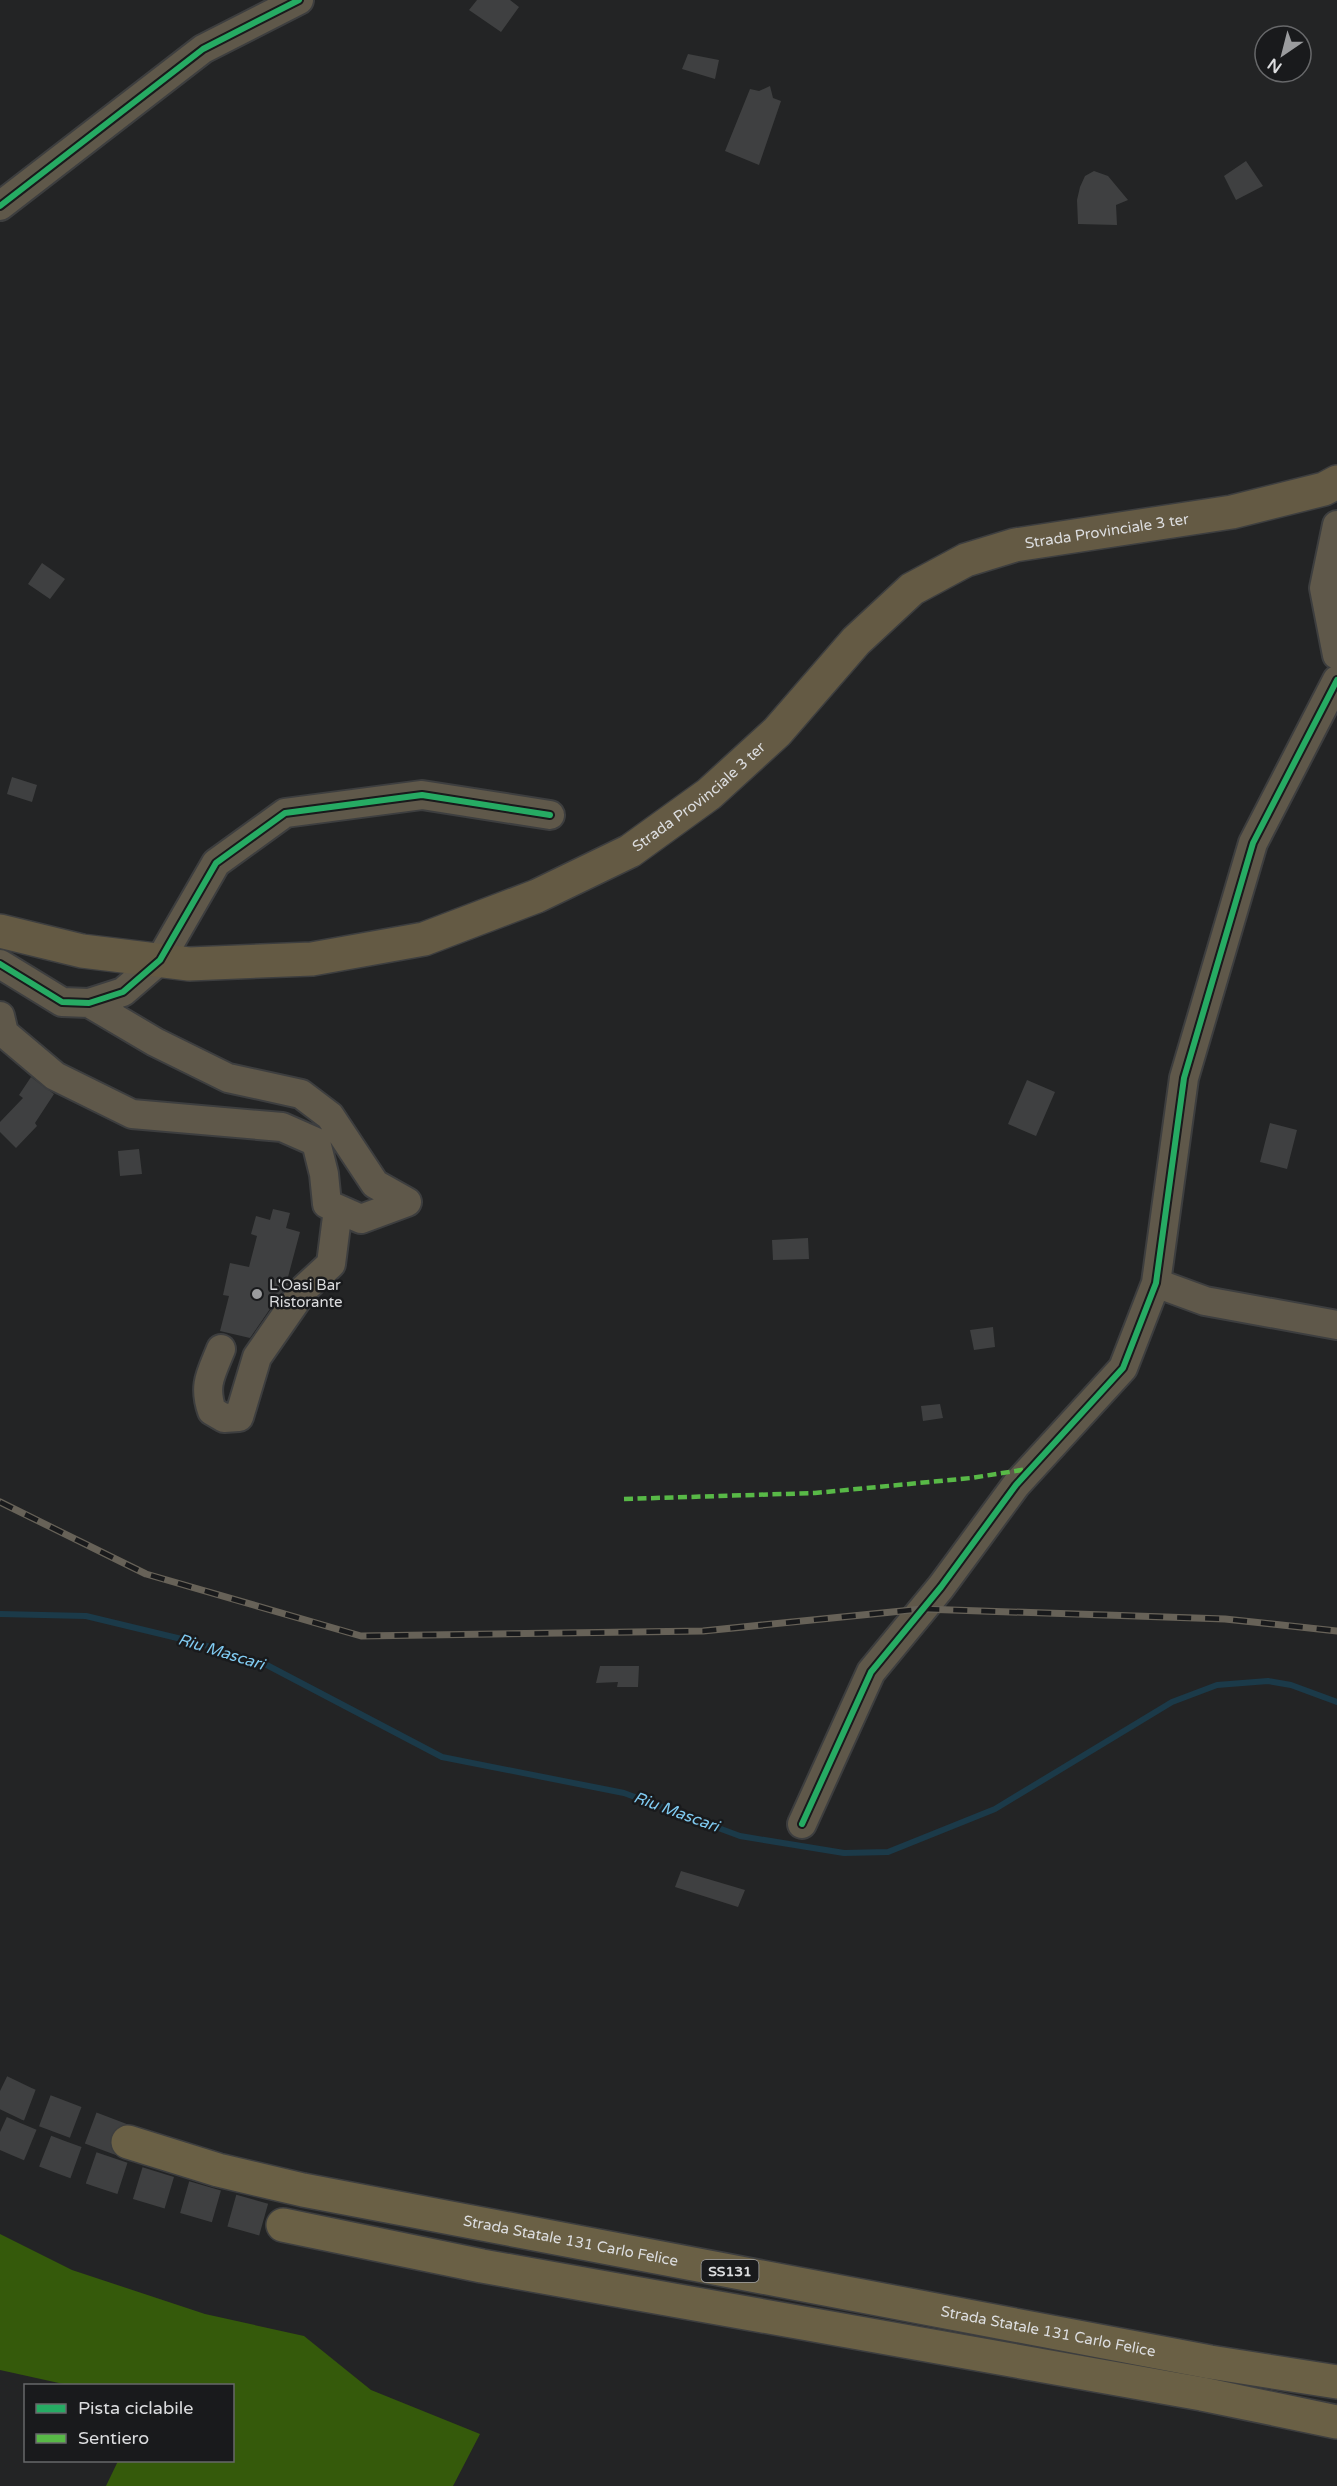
<svg xmlns="http://www.w3.org/2000/svg" width="1337" height="2486" font-family="'Varela Round',sans-serif">
<style>
.forest{fill:#355a0b}
.lines{fill:none;stroke-linecap:round;stroke-linejoin:round}
.stream{stroke:#1b3a49;stroke-width:6}
.building{fill:#3f4041}
.highway-tunnel{stroke:#3f4041;stroke-width:33;stroke-dasharray:33 16;stroke-linecap:butt}
.minor-casing{stroke:#3d3e3f;stroke-width:32}
.major-casing{stroke:#3d3e3f;stroke-width:36}
.highway-casing{stroke:#3d3e3f;stroke-width:36}
.minor{stroke:#5f584a;stroke-width:28}
.major{stroke:#645a44;stroke-width:33}
.highway{stroke:#6a6045;stroke-width:33}
.rail-casing{stroke:#676258;stroke-width:7}
.rail{stroke:#191a1c;stroke-width:4.5;stroke-dasharray:14;stroke-linecap:butt}
.quiet{stroke:#58b947;stroke-width:4.5;stroke-dasharray:9 4.5;stroke-linecap:butt}
.cycleway-casing{stroke:#191a1c;stroke-width:10}
.cycleway{stroke:#26ab63;stroke-width:6}
.poi-dot{fill:#9b9c9e;stroke:#191a1c;stroke-width:2}
.labels{text-anchor:middle;dominant-baseline:central;stroke-width:5;stroke-linejoin:round;paint-order:stroke}
.shield{fill:#191a1c;stroke:#a2a2a4;stroke-width:1.5}
.shield-label{font-size:14px;font-weight:bold;fill:#dcdddf}
.street-label{font-size:15px;fill:#dcdddf;stroke:#191a1c}
.poi-label{font-size:15px;fill:#dcdddf;stroke:#191a1c;text-anchor:start}
.water-label{font-size:16px;font-style:italic;fill:#80cbf2;stroke:#191a1c}
</style>
<rect width="100%" height="100%" fill="#232425"/>
<path class="forest" d="M 0,2234 L 72,2270 L 205,2314 L 304,2336 L 371,2390 L 480,2434 L 453,2486 L 106,2486 L 118,2461 L 232,2460 L 232,2386 L 68,2385 L 0,2370 Z"/>
<g class="lines">
<path class="stream" d="M 0,1614 L 86,1616 L 194,1642 L 263,1663 L 442,1757 L 624,1793 L 740,1836 L 844,1853 L 888,1852 L 995,1809 L 1172,1702 L 1217,1685 L 1268,1681 L 1291,1685 L 1337,1702"/>
</g>
<path class="building" d="M 477,0 L 510,0 L 519,7 L 501,32 L 469,10 Z
M 688,54 L 719,60 L 715,79 L 682,69 Z
M 770,86 L 773,98 L 781,101 L 759,165 L 725,151 L 750,89 L 759,91 Z
M 1246,161 L 1263,186 L 1236,200 L 1224,176 Z
M 1094,171 L 1108,176 L 1128,200 L 1116,205 L 1117,225 L 1078,224 L 1077,200 L 1080,187 L 1085,176 Z
M 42,563 L 65,579 L 50,599 L 28,584 Z
M 12,777 L 37,785 L 32,802 L 7,794 Z
M 31,1077 L 54,1094 L 35,1123 L 37,1126 L 16,1148 L 0,1132 L 0,1122 L 23,1098 L 19,1095 Z
M 1027,1080 L 1055,1092 L 1036,1136 L 1008,1124 Z
M 1270,1123 L 1297,1130 L 1287,1169 L 1260,1162 Z
M 139,1149 L 142,1174 L 120,1176 L 118,1151 Z
M 273,1209 L 290,1213 L 286,1228 L 300,1232 L 288,1277 L 292,1278 L 279,1297 L 276,1296 L 274,1303 L 250,1338 L 220,1331 L 229,1296 L 223,1295 L 230,1263 L 249,1267 L 257,1236 L 251,1234 L 256,1216 L 270,1220 Z
M 808,1238 L 809,1259 L 773,1260 L 772,1240 Z
M 993,1327 L 995,1347 L 974,1350 L 970,1330 Z
M 940,1404 L 943,1418 L 923,1421 L 921,1406 Z
M 600,1666 L 639,1666 L 638,1687 L 617,1687 L 618,1682 L 596,1683 Z
M 681,1871 L 745,1890 L 738,1907 L 675,1887 Z"/>
<g class="lines">
<path class="highway-tunnel" d="M 0,2091 L 27,2104 L 128,2142
M 0,2132 C 90,2173 188,2198 283,2225"/>
<defs>
<path id="minor" d="M 0,206 L 203,49 L 299,0
M 1337,525 L 1324,588 L 1337,655
M 0,964 L 62,1002 L 89,1003 L 123,992 L 160,960 L 216,863 L 285,813 L 422,795 L 550,815
M 89,1003 L 155,1042 L 228,1078 L 301,1094 L 330,1116 L 375,1184 L 407,1202
M 0,1016 L 4,1033 L 55,1076 L 132,1114 L 282,1127 L 316,1142 L 324,1174 L 327,1204 L 361,1219 L 407,1202
M 1156,1283 L 1205,1301 L 1337,1325
M 221,1349 C 211,1374 203,1385 212,1411 L 224,1418 L 239,1417 L 257,1357 L 305,1288 L 331,1264 L 338,1209
M 802,1824 L 871,1672 L 941,1587 L 1016,1485 L 1123,1368 L 1156,1283 L 1184,1078 L 1253,843 L 1337,680"/>
<g id="major">
<path id="s1" d="M 0,931 L 82,951 L 189,964 L 312,959 L 424,939 L 537,896 L 630,851 L 709,794 L 777,732 L 856,641 L 912,589 L 966,560 L 1015,545 L 1232,512 L 1324,489 L 1337,482"/>
</g>
<g id="highway">
<path id="s2" d="M 128,2142 L 218,2170 L 303,2190 L 1210,2362 L 1337,2382"/>
<path d="M 283,2225 L 482,2266 L 1202,2394 L 1337,2422"/>
</g>
</defs>
<use href="#minor" class="minor-casing"/>
<use href="#major" class="major-casing"/>
<use href="#highway" class="highway-casing"/>
<use href="#minor" class="minor"/>
<use href="#major" class="major"/>
<use href="#highway" class="highway"/>
<defs>
<path id="rail" d="M 0,1502 L 146,1574 L 361,1636 L 703,1631 L 922,1609 L 1225,1619 L 1337,1631"/>
</defs>
<use href="#rail" class="rail-casing"/>
<use href="#rail" class="rail"/>
<path class="quiet" d="M 624,1499 L 815,1493 L 971,1478 L 1028,1469"/>
<defs>
<path id="cycleway" d="M 0,206 L 203,49 L 299,0
M 0,964 L 62,1002 L 89,1003 L 123,992 L 160,960 L 216,863 L 285,813 L 422,795 L 550,815
M 802,1824 L 871,1672 L 941,1587 L 1016,1485 L 1123,1368 L 1156,1283 L 1184,1078 L 1253,843 L 1337,680"/>
</defs>
<use href="#cycleway" class="cycleway-casing"/>
<use href="#cycleway" class="cycleway"/>
</g>
<circle class="poi-dot" cx="257" cy="1294" r="6"/>
<g class="labels">
<rect class="shield" x="701.5" y="2260" width="57" height="22" rx="4.5"/>
<g class="shield-label">
<text x="730" y="2271">SS131</text>
</g>
<g class="street-label">
<text stroke="none"><textPath href="#s1" startOffset="1245">Strada Provinciale 3 ter</textPath></text>
<text stroke="none"><textPath href="#s1" startOffset="741">Strada Provinciale 3 ter</textPath></text>
<text stroke="none"><textPath href="#s2" startOffset="454">Strada Statale 131 Carlo Felice</textPath></text>
<text stroke="none"><textPath href="#s2" startOffset="940">Strada Statale 131 Carlo Felice</textPath></text>
</g>
<g class="poi-label">
<text x="269" y="1285">L'Oasi Bar<tspan x="269" dy="17">Ristorante</tspan></text>
</g>
<g class="water-label">
<text transform="translate(221 1652) rotate(17)">Riu Mascari</text>
<text transform="translate(676 1812) rotate(20)">Riu Mascari</text>
</g>
</g>
<rect x="24" y="2384" width="210" height="78" fill="#191a1c" stroke="#67686a" stroke-width="1.5"/>
<rect x="36" y="2404" width="30" height="9" fill="#26ab63" stroke="#67686a" stroke-width="1.5"/>
<text x="78" y="2414" font-size="18" fill="#dcdddf">Pista ciclabile</text>
<rect x="36" y="2434" width="30" height="9" fill="#58b947" stroke="#67686a" stroke-width="1.5"/>
<text x="78" y="2444" font-size="18" fill="#dcdddf">Sentiero</text>
<g transform="translate(1283 54) rotate(215)"><circle r="28" fill="#191a1c" stroke="#67686a" stroke-width="1.5"/>
<path d="M0-4.5L10 22L0 15L-10 22Z" fill="#9b9c9e"/>
<text y="-9" font-size="16" font-weight="bold" text-anchor="middle" fill="#dcdddf">N</text>
</g>
</svg>
